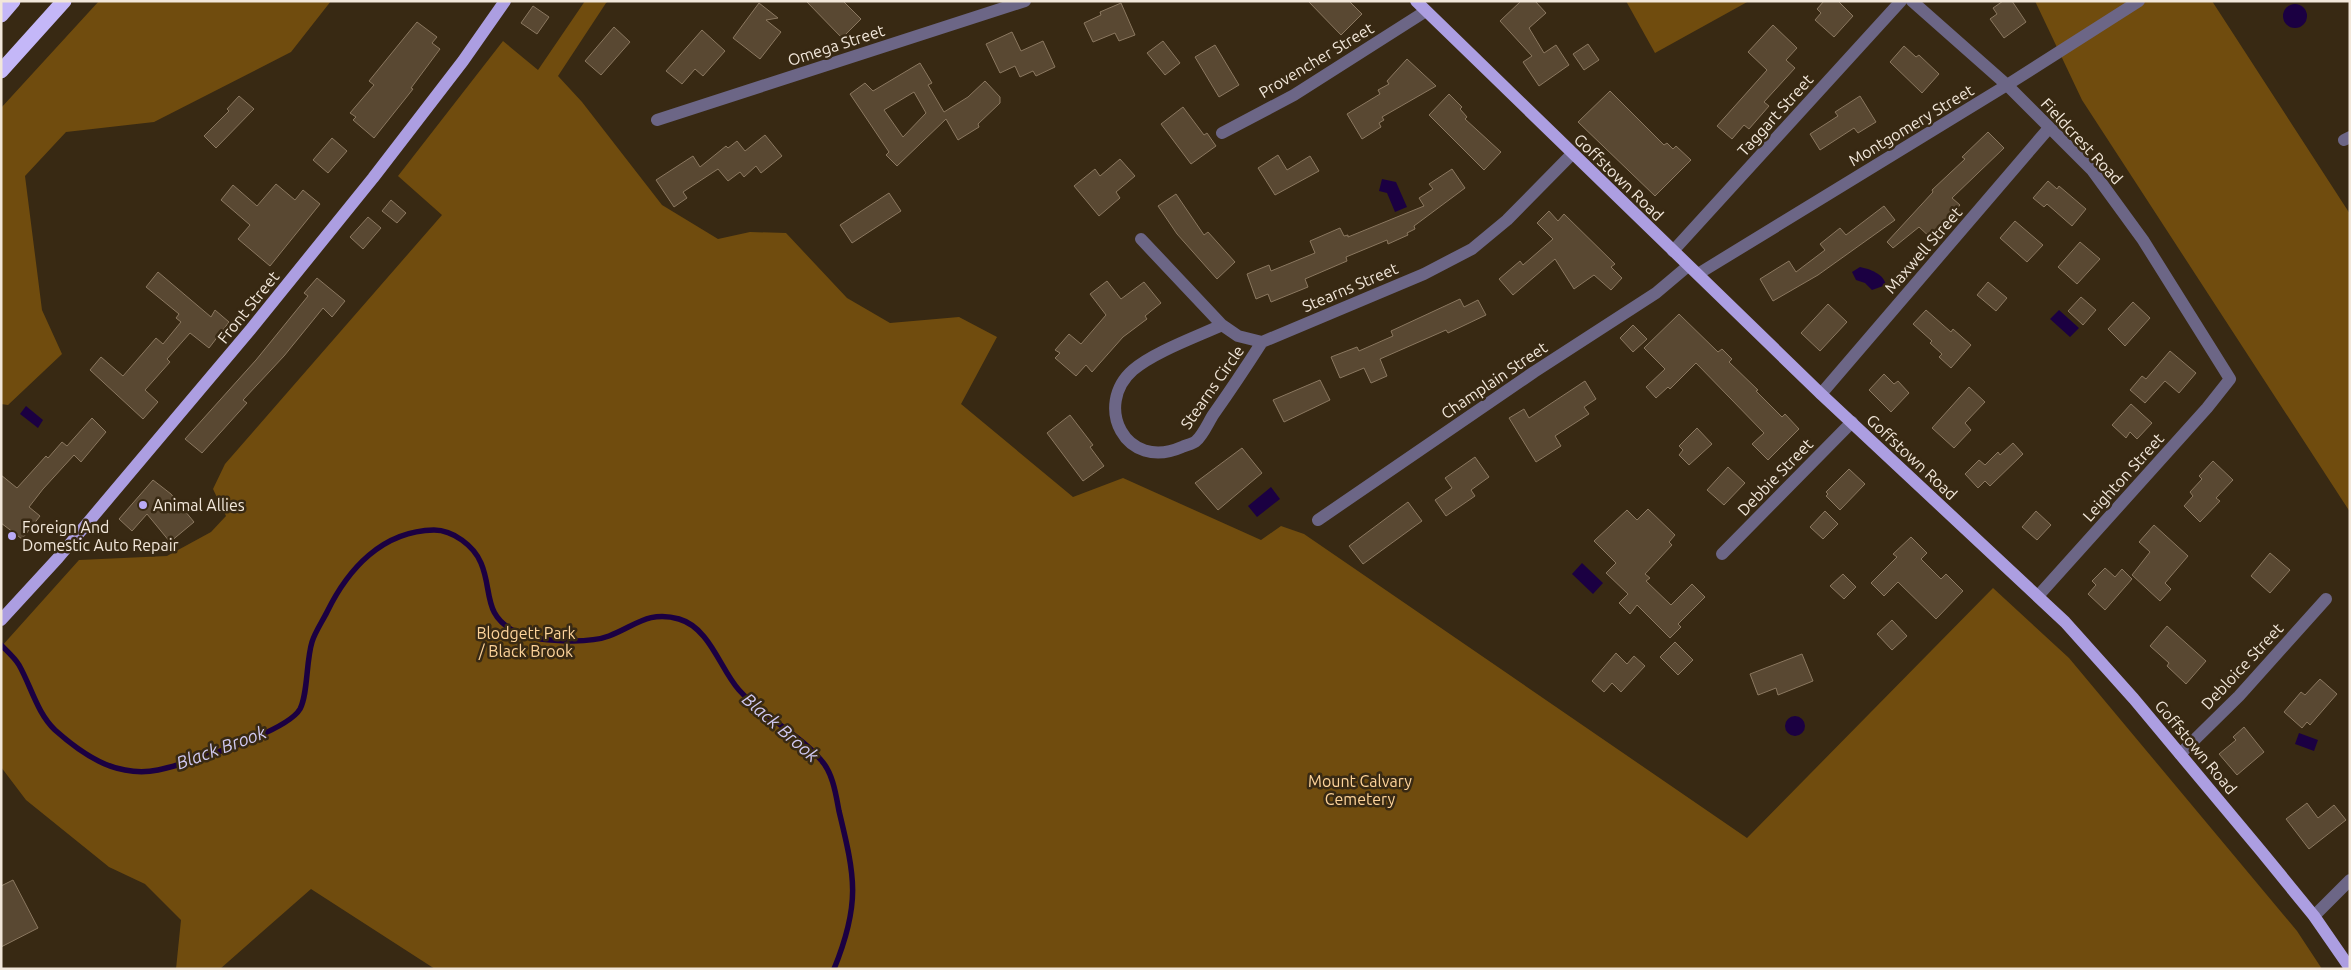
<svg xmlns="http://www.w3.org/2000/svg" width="2351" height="970" font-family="Ubuntu,sans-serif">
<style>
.green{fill:#704c0e}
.water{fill:#1b0042}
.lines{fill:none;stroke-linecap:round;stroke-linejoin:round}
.stream{stroke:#1b0042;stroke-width:5.5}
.building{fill:#594832;stroke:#8b7860;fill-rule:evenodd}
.minor{stroke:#6c6686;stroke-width:12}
.major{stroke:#ac9ee1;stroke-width:12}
.highway{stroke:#c4b7f8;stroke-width:15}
.poi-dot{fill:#baaaf6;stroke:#382913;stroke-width:2}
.labels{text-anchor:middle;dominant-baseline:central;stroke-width:5;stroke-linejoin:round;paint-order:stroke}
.street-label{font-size:16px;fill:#f2e7da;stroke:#382913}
.poi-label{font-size:16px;fill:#f2e7da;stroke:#382913;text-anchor:start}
.park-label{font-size:16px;fill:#fed49b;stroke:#382913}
.water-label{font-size:18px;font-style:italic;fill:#d0c9f2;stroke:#382913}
</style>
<rect width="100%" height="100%" fill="#382913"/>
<path class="green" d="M 99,1 L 331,1 L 291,52 L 154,122 L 66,132 L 25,176 L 42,310 L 62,354 L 8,405 L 1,404 L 1,108 Z
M 585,1 L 609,1 L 606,3 L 558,76 L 582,102 L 662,205 L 718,239 L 750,232 L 786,233 L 847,298 L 890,323 L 959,317 L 997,337 L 961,404 L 1073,497 L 1123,478 L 1261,540 L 1281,526 L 1304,534 L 1747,838 L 1993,588 L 2069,658 L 2297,931 L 2322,969 L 435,969 L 311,889 L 220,969 L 176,969 L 181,920 L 145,884 L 109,867 L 26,800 L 1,767 L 1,647 L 79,560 L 167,556 L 211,532 L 226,516 L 213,489 L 225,464 L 442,215 L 398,176 L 503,41 L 538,70 Z
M 1626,1 L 1749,1 L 1655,53 Z
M 2035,1 L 2212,1 L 2350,214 L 2350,512 L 2082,100 Z"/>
<path class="water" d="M2283 16a12 12 0 1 1 24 0a12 12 0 1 1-24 0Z
M 1382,179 L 1396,182 L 1407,207 L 1395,212 L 1387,193 L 1379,191 Z
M 1860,267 C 1870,269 1884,274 1886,285 L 1872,290 L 1865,283 L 1856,280 L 1852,272 Z
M 2059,310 L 2079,328 L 2070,337 L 2050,319 Z
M 26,406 L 43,420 L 38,428 L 20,414 Z
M 1271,487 L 1280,499 L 1257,517 L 1248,506 Z
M 1582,563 L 1603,583 L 1593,594 L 1572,574 Z
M1785 726a10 10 0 1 1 20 0a10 10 0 1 1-20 0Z
M 2299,733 L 2318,740 L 2314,751 L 2295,744 Z"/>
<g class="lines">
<path class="stream" d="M 1,645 C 7,651 15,658 19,665 C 31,686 37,713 55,730 C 74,747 99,766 125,770 C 135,772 148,772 158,770 C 186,764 287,732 300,709 C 308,694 306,661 312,642 C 315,632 322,622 327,612 C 348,569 382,531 434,530 C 453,530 474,546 481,563 C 493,591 482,615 516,632 C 536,642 588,644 609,636 C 635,626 649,610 679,619 C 710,628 720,669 739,690 C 763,717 798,733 821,760 C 833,773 836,795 839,811 C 855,877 861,903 834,969"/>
</g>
<path class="building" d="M 806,1 L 843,1 L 861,19 L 842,38 Z
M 1308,1 L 1349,1 L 1362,14 L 1341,35 Z
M 1521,1 L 1535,1 L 1546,13 L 1529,28 L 1544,53 L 1556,45 L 1569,65 L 1539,86 L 1523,62 L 1532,56 L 1500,21 Z
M 1824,1 L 1838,1 L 1853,16 L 1834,37 L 1815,20 L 1821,13 L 1817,9 Z
M 2003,1 L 2012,1 L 2026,22 L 2004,38 L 1990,19 L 1997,14 L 1993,8 Z
M 759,3 L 778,18 L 766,20 L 781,32 L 760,59 L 733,38 Z
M 1121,3 L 1135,35 L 1119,41 L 1115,33 L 1093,42 L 1084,23 L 1101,15 L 1100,12 Z
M 533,6 L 549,17 L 537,34 L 521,23 Z
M 417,22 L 437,37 L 432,43 L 440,49 L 411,88 L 413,89 L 374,138 L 353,120 L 356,117 L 350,113 L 374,85 L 369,81 Z
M 1773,25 L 1797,48 L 1786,60 L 1795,68 L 1764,102 L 1769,106 L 1749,129 L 1744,125 L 1732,139 L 1717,126 L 1767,70 L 1748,52 Z
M 614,27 L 630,42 L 601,75 L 585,61 Z
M 702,30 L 725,51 L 703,76 L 695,69 L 682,84 L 666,71 Z
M 1012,32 L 1021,51 L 1043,41 L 1055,67 L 1036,76 L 1033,71 L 1020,77 L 1015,66 L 1000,73 L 986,44 Z
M 1163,41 L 1180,63 L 1165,75 L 1147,53 Z
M 1588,44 L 1599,60 L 1584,70 L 1573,54 Z
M 1215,45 L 1239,85 L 1219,97 L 1195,57 Z
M 1904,46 L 1916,57 L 1919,55 L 1939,74 L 1922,93 L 1890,62 Z
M 1407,59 L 1436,86 L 1382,117 L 1384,120 L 1379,123 L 1381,127 L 1362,139 L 1347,114 L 1380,94 L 1378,90 L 1389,84 L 1387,81 Z
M 920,63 L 932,83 L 928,85 L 944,112 L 968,97 L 985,81 L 1000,97 L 1000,103 L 978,124 L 979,127 L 958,140 L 946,119 L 897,166 L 886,155 L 889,152 L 850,94 L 865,83 L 873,91 ZM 914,92 L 926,113 L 903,137 L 884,110 Z
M 1610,91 L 1664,145 L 1667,143 L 1673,149 L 1676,146 L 1691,160 L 1655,196 L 1578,122 Z
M 1449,94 L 1462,107 L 1460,109 L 1467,117 L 1465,119 L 1501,152 L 1484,170 L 1429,115 Z
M 239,96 L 254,109 L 216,148 L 204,136 L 229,111 L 227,109 Z
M 1860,96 L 1876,122 L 1858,133 L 1854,128 L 1820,150 L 1810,134 L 1838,116 L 1835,112 Z
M 1183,107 L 1204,135 L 1207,133 L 1216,146 L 1191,164 L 1161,124 Z
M 1988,132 L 2004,148 L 1952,198 L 1960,205 L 1953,213 L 1955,215 L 1933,240 L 1919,227 L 1893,248 L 1887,242 L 1933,192 L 1932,190 L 1965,159 L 1962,157 Z
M 765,135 L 782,156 L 761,173 L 756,166 L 744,177 L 740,172 L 728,181 L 718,169 L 683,192 L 687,198 L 674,207 L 656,180 L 693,156 L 700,167 L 726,146 L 728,148 L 737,141 L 745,151 Z
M 332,138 L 347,151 L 328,173 L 313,160 Z
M 1278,155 L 1287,170 L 1310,156 L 1319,171 L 1275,195 L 1258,168 Z
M 1120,159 L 1135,176 L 1116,192 L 1120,198 L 1099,216 L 1074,186 L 1095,169 L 1100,176 Z
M 1452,169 L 1465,188 L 1414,226 L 1415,229 L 1407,233 L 1408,235 L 1388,244 L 1387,240 L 1346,257 L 1347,261 L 1305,279 L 1308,287 L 1271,302 L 1268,294 L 1256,299 L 1247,274 L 1269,265 L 1271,271 L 1315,253 L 1310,241 L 1340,228 L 1344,236 L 1348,235 L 1348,237 L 1424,206 L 1419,198 L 1433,189 L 1429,184 Z
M 2048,181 L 2057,189 L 2059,186 L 2086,209 L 2072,226 L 2047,204 L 2044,207 L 2033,198 Z
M 276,184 L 295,200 L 303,190 L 320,204 L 270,266 L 238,239 L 250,225 L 221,200 L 233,185 L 257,206 Z
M 889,193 L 901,211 L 852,243 L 840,225 Z
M 1176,194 L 1204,235 L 1208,232 L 1235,262 L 1217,279 L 1177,234 L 1158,206 Z
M 391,200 L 406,213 L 397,223 L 382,211 Z
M 1884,206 L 1895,220 L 1818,275 L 1773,301 L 1760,279 L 1789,261 L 1796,272 L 1825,250 L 1820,244 L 1840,228 L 1846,235 Z
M 1549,211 L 1558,221 L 1564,214 L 1615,264 L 1611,267 L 1622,278 L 1611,290 L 1594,275 L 1574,289 L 1555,259 L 1513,295 L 1499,279 L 1520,261 L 1523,265 L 1553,239 L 1537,223 Z
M 368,217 L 381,228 L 363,249 L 350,237 Z
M 2015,221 L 2043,245 L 2027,262 L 2000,238 Z
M 2080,242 L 2100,259 L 2077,284 L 2058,267 Z
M 158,272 L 211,317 L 215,310 L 229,322 L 209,348 L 190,333 L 167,359 L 170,362 L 145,390 L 158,402 L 143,419 L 90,370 L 101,357 L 123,376 L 156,338 L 163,344 L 181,322 L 176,318 L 179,314 L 146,287 Z
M 317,278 L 345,301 L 332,317 L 323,308 L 284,356 L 243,400 L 247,403 L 202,453 L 185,439 L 256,360 L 308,296 L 304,293 Z
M 1107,281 L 1121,299 L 1144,282 L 1161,303 L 1145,316 L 1147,319 L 1123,337 L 1092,372 L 1086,365 L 1076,376 L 1055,358 L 1060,353 L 1055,350 L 1069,334 L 1081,344 L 1106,315 L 1090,294 Z
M 1988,282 L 2007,298 L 1996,311 L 1977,295 Z
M 2081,297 L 2096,310 L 2083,325 L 2068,311 Z
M 1460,299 L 1464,307 L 1478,300 L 1486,315 L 1448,333 L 1446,330 L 1380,359 L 1387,376 L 1371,383 L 1364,368 L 1340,378 L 1331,357 L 1357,347 L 1359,351 L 1393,336 L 1391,331 Z
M 2133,302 L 2150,318 L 2125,346 L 2108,329 Z
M 1828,304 L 1847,322 L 1820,351 L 1801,333 Z
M 1926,310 L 1951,332 L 1953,329 L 1971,345 L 1951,368 L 1939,357 L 1942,354 L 1930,343 L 1932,341 L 1913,324 Z
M 1679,314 L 1718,352 L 1722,349 L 1732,359 L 1729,362 L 1758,390 L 1756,391 L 1782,417 L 1785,414 L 1799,429 L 1768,460 L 1752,444 L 1764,433 L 1696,363 L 1670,389 L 1668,387 L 1656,398 L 1646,387 L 1665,369 L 1644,348 Z
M 1633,325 L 1647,339 L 1633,352 L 1620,338 Z
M 2170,351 L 2196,373 L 2179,393 L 2165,381 L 2145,403 L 2130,390 L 2142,376 L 2146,379 Z
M 1884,374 L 1894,384 L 1898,381 L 1909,393 L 1891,412 L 1869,390 Z
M 1320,380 L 1330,400 L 1284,422 L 1273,400 Z
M 1585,381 L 1596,399 L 1584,407 L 1589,414 L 1555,436 L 1561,446 L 1536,462 L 1509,418 L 1524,409 L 1529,418 Z
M 1969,387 L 1985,402 L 1965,423 L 1971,430 L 1954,448 L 1932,428 Z
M 2131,404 L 2152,423 L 2137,439 L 2130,432 L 2126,438 L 2112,425 Z
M 1070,415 L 1093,445 L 1090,447 L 1104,466 L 1083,481 L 1047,433 Z
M 92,418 L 106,432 L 81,462 L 74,455 L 43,489 L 29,507 L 40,516 L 22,539 L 1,523 L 1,475 L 17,488 L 46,456 L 48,458 L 62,442 L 67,446 Z
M 1697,428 L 1712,444 L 1689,465 L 1679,455 L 1683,450 L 1679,446 Z
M 2013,443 L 2023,454 L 1990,486 L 1985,481 L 1978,488 L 1965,474 L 1979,460 L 1985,465 L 1998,452 L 2000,455 Z
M 1242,448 L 1262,473 L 1218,510 L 1195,483 Z
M 1475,457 L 1489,477 L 1471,490 L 1475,496 L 1446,516 L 1435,500 L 1452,488 L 1445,478 Z
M 2213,461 L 2233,480 L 2216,498 L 2220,501 L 2200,522 L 2184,506 L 2193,496 L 2190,492 L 2202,479 L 2199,476 Z
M 1728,467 L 1745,483 L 1724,505 L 1707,490 Z
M 1849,469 L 1865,484 L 1840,510 L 1826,496 L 1828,494 L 1826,492 Z
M 153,480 L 171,494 L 194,522 L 170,542 L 147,514 L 132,531 L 119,519 Z
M 1408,502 L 1422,521 L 1363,564 L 1349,546 Z
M 1648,509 L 1675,535 L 1669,542 L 1672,545 L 1645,574 L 1650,578 L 1646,581 L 1671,605 L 1692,584 L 1705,597 L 1678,624 L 1681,627 L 1670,638 L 1637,605 L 1630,614 L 1619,603 L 1628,594 L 1606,573 L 1616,563 L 1594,541 L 1627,510 L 1637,520 Z
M 1825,511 L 1838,524 L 1823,539 L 1810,527 Z
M 2036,511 L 2051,525 L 2037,540 L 2022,527 Z
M 2154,525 L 2188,556 L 2165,583 L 2171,589 L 2160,601 L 2132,575 L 2150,552 L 2139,542 Z
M 1911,537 L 1927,553 L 1921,559 L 1941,579 L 1946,574 L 1963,591 L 1936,619 L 1898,582 L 1884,596 L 1871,583 L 1897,557 L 1893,554 Z
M 2270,553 L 2290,570 L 2270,593 L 2251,576 Z
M 2105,568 L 2115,577 L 2122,569 L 2132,579 L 2105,610 L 2088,594 L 2096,585 L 2092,581 Z
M 1843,574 L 1856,587 L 1844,599 L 1830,586 Z
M 1892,620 L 1907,636 L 1892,650 L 1877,634 Z
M 2167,626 L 2206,661 L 2186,684 L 2167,666 L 2169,663 L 2150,646 Z
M 1675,642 L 1693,660 L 1678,675 L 1660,657 Z
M 1616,653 L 1627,664 L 1634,656 L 1645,666 L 1621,692 L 1612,683 L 1604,692 L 1592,681 Z
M 1802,654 L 1813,681 L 1778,695 L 1776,688 L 1758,695 L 1750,674 Z
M 2320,679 L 2337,694 L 2310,725 L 2307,722 L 2302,728 L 2284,712 L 2301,692 L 2305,695 Z
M 2244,727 L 2264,752 L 2237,775 L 2219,754 L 2236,740 L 2233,737 Z
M 2307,803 L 2318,818 L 2334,805 L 2346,820 L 2309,849 L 2286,819 Z
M 13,880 L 38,928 L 1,947 L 1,886 Z"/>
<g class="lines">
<path class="minor" d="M 1912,1 L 2007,85 L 2092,170 L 2143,240 L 2230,379 L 2207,408 L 2038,596
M 657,120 L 1025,1
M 1222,133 L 1294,95 L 1426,11
M 2344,140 L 2350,137
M 1141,239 L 1222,325 L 1238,336 L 1262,342 L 1424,274 L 1472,249 L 1507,220 L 1572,154
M 1673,251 L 1901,1
M 1698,274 L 2007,85 L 2139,1
M 1222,325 C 1196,337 1154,352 1133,370 C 1093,405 1125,472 1182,447 C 1186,445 1193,444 1196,441 C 1203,435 1208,423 1213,415 C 1230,391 1246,367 1262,342
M 1821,394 L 2049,128
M 1318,520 L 1534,372 L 1656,293 L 1688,266
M 1722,554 L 1852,422
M 2180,754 L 2239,696 L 2326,599
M 2314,916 L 2350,880"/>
<path class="major" d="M 1416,1 L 1821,394 L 2065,622 L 2134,699 L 2261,851 L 2314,916 L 2350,968
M 1,620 L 58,558 L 251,329 L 373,178 L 463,61 L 505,1"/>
<path class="highway" d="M 1,15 L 13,1
M 1,71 L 64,1"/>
</g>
<g class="poi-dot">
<circle cx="143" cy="505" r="5"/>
<circle cx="12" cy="536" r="5"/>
</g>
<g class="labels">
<g class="street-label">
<text transform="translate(836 45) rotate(-18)">Omega Street</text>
<text transform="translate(1316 60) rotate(-31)">Provencher Street</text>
<text transform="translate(1775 115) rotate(-48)">Taggart Street</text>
<text transform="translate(1911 125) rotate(-31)">Montgomery Street</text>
<text transform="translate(2082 141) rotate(47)">Fieldcrest Road</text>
<text transform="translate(1619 177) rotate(44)">Goffstown Road</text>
<text transform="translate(1923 250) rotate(-49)">Maxwell Street</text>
<text transform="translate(1350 287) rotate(-23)">Stearns Street</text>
<text transform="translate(248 307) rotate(-51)">Front Street</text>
<text transform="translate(1494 380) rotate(-34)">Champlain Street</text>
<text transform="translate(1212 387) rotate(-55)">Stearns Circle</text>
<text transform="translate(1912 457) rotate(43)">Goffstown Road</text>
<text transform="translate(1775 477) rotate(-46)">Debbie Street</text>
<text transform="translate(2123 477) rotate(-48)">Leighton Street</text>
<text transform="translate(2242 666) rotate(-47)">Debloice Street</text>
<text transform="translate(2196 747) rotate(50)">Goffstown Road</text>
</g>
<g class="poi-label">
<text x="153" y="505">Animal Allies</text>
<text x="22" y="527">Foreign And<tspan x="22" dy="18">Domestic Auto Repair</tspan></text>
</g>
<g class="park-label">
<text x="526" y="633">Blodgett Park<tspan x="526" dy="18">/ Black Brook</tspan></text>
<text x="1360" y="781">Mount Calvary<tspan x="1360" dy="18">Cemetery</tspan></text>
</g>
<g class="water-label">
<text transform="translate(781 727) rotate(41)">Black Brook</text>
<text transform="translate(221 747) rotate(-20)">Black Brook</text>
</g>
</g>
<rect width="2351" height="970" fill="none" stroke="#f2e7da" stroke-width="5"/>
</svg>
